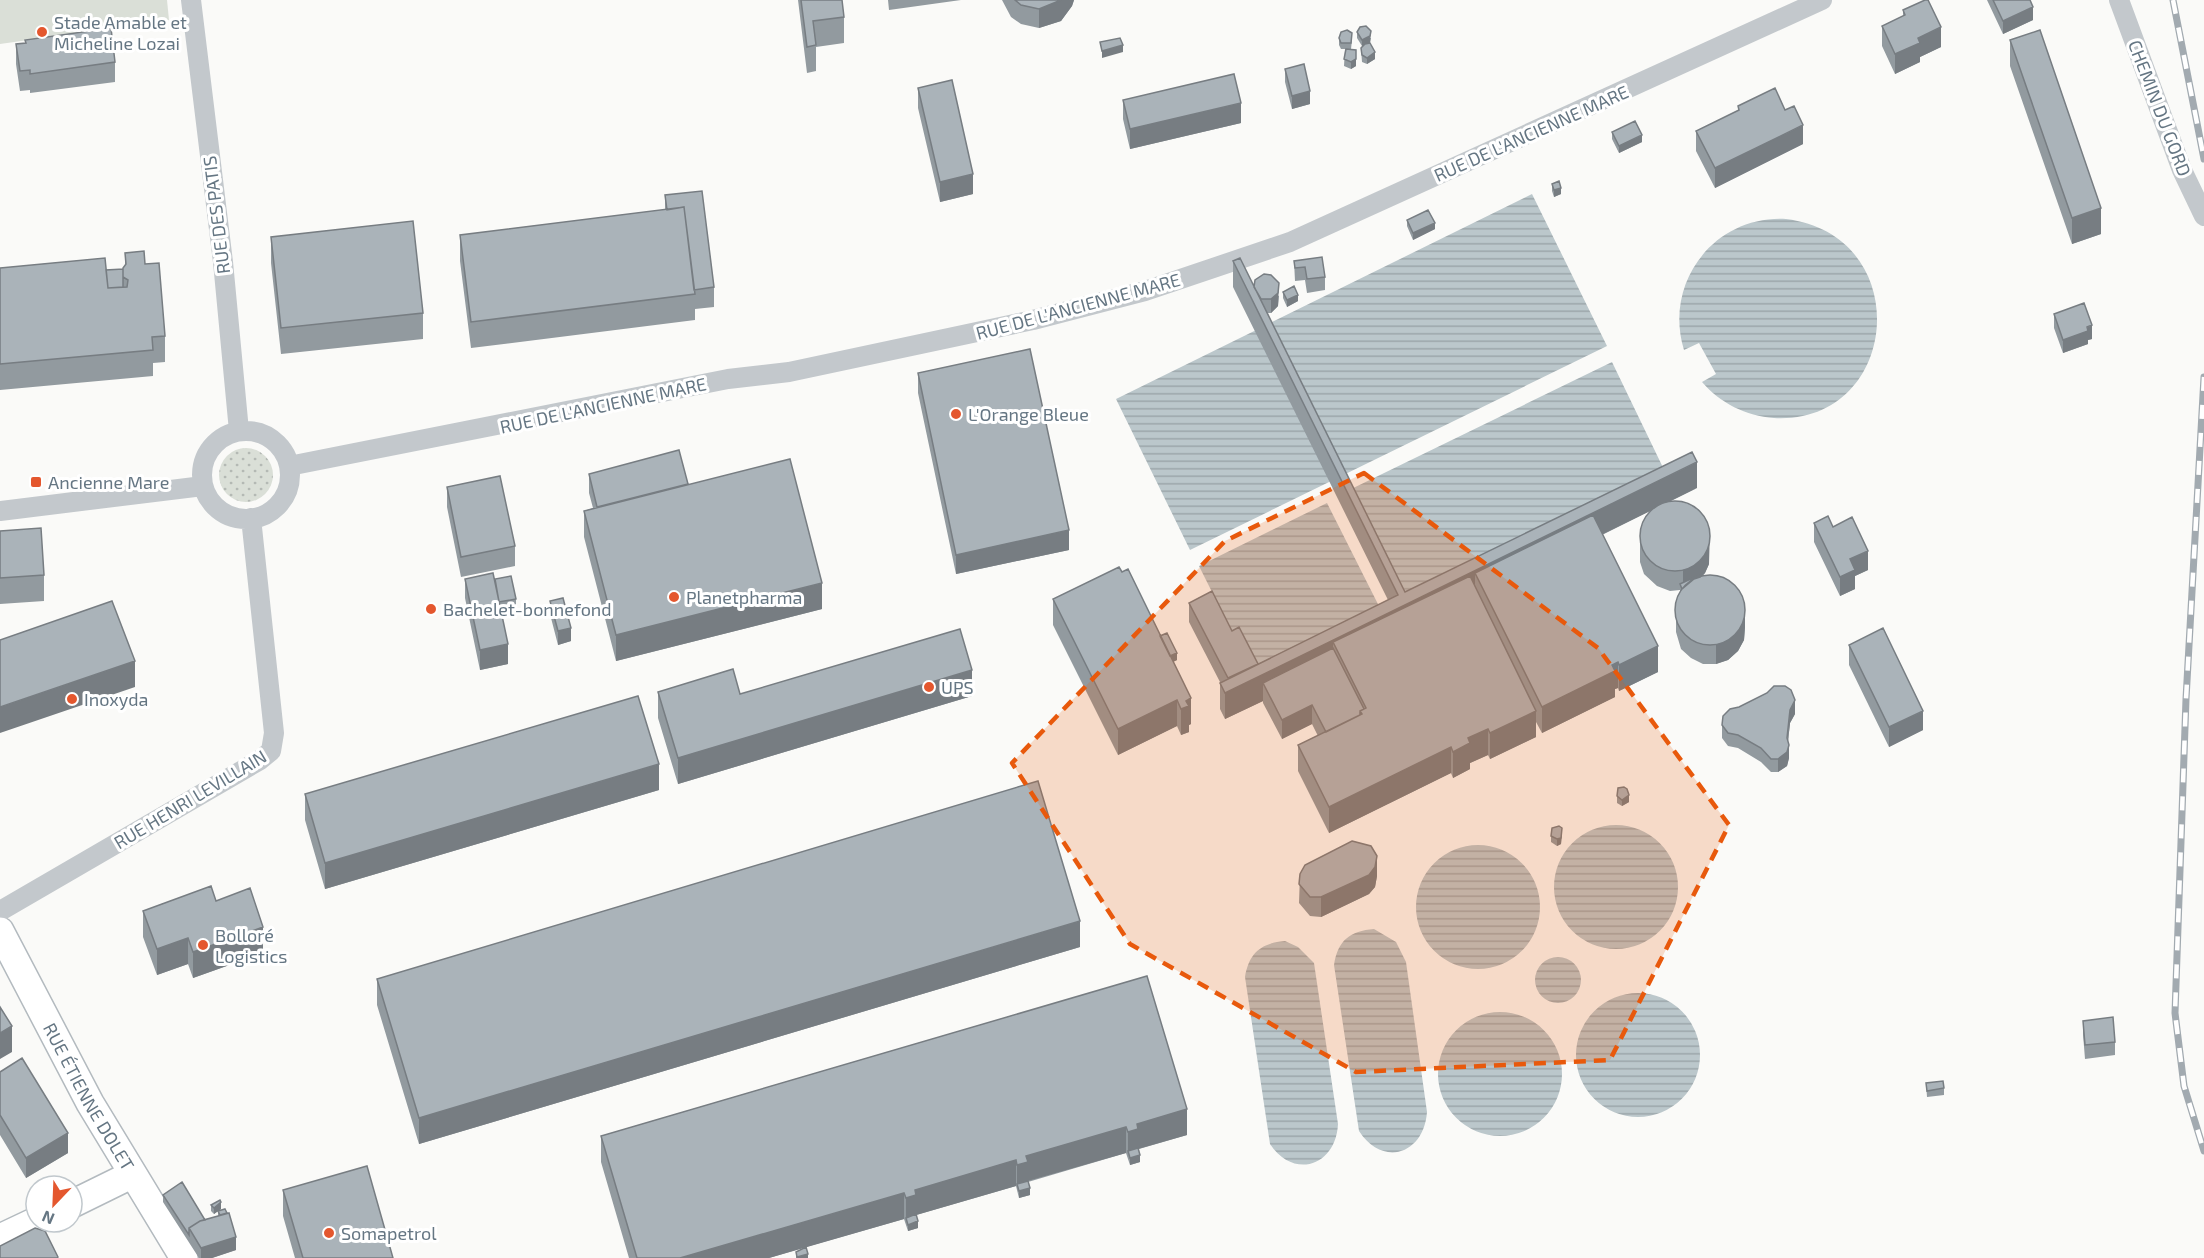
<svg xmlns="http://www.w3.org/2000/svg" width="2204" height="1258" font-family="'Exo 2',sans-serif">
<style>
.grass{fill:url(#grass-dots)}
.garden{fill:#dadfd7}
.water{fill:url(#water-rules)}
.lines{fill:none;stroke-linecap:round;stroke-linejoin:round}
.secondary-casing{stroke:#b3babf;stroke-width:30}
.street{stroke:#c3c8cc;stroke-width:20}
.secondary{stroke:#fff;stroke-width:27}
.rail-casing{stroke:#a2aab0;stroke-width:7}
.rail{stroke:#fff;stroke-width:4.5;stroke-dasharray:14;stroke-linecap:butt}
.wall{fill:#929a9f}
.shaded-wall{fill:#777d82}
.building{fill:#aab3b9;stroke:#777d82;stroke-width:1.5}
.marked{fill:#e8590c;fill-opacity:0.2;stroke:#e8590c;stroke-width:4.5;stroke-dasharray:12 8;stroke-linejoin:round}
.poi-dot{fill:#e4572e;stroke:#fff;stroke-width:2}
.labels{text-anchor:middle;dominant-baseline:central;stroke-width:6;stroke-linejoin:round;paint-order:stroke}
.poi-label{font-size:18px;fill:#657683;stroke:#fff;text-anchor:start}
.street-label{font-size:18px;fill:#657683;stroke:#fff}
</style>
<defs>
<pattern id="grass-dots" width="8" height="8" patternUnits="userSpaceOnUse" patternTransform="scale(1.5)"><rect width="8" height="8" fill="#dadfd7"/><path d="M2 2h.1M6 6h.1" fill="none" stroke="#b4b9b4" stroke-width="1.8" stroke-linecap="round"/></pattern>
<pattern id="water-rules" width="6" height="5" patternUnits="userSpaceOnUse" patternTransform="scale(1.5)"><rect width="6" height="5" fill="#bbc7cb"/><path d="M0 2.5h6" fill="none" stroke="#9ca6aa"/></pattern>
</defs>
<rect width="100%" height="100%" fill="#fafaf8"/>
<path class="grass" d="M219 475a27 27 0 1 1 54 0a27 27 0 1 1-54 0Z"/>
<path class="garden" d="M 0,0 L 167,0 L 169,20 L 0,44 Z"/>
<path class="water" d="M 1532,194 L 1607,346 L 1190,550 L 1116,399 Z
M 1786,219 C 1917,235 1901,425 1774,418 C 1746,416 1720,403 1702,382 L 1716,374 L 1699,343 L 1684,350 C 1663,282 1715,215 1786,219 Z
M 1612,362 L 1670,482 L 1402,612 L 1343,493 Z
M 1327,503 L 1386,620 L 1258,684 L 1199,566 Z
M1554 887a62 62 0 1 1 124 0a62 62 0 1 1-124 0Z
M1416 907a62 62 0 1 1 124 0a62 62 0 1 1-124 0Z
M 1374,929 L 1396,942 L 1406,962 L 1427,1112 C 1424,1154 1383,1168 1359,1131 L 1334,965 C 1338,940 1350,931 1374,929 Z
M 1285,941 L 1298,947 L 1314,963 L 1338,1124 C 1336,1166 1294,1180 1270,1144 L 1245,977 C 1249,953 1261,943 1285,941 Z
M1535 980a23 23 0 1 1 46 0a23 23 0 1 1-46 0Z
M1576 1055a62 62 0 1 1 124 0a62 62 0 1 1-124 0Z
M1438 1074a62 62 0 1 1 124 0a62 62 0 1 1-124 0Z"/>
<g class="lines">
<defs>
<g id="secondary">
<path id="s1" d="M 0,931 L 90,1103 L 184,1258"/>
<path d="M 72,1204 L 131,1175"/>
<path d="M 0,1238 L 36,1221"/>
</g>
</defs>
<use href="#secondary" class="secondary-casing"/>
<path class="street" d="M 191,0 L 223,262 L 239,431
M 2119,0 L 2182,170 L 2204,216
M202 475a44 44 0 1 1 88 0a44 44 0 1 1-88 0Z
M 289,466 L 728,379 L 789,372 L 1033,320 L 1145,291 L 1290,242 L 1822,0
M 0,511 L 203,486
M 0,911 L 260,760 L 271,751 L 274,733 L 251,518"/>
<use href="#secondary" class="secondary"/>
<defs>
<path id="rail" d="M 2173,0 L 2204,159
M 2204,377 L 2186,699 L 2175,1013 L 2184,1086 L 2204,1151"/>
</defs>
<use href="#rail" class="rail-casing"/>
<use href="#rail" class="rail"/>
</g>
<path class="wall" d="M 798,0 L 842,0 L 844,17 L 844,43 L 816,47 L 816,71 L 807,73 Z
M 888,0 L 961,0 L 889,10 Z
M 1002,0 L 1074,0 L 1072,6 L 1061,21 L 1039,28 L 1021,24 L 1011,17 Z
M 1987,0 L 2030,0 L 2033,20 L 2003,34 Z
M 1903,10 L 1941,47 L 1920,57 L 1920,62 L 1895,74 L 1882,46 L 1882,26 L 1903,16 Z
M 1357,32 L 1371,38 L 1370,43 L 1368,44 L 1375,59 L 1367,64 L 1362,62 L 1361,48 L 1363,46 L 1362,46 L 1357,38 Z
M 1339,38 L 1352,40 L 1351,49 L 1356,66 L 1351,69 L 1344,66 L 1345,49 L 1341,49 L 1339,45 Z
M 2010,40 L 2101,234 L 2072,244 L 2010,66 Z
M 16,44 L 115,62 L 115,82 L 30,93 L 30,90 L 20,91 L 16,64 Z
M 1285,69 L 1310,104 L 1292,109 L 1285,82 Z
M 918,88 L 973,194 L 940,202 L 918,108 Z
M 1123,100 L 1241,123 L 1130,149 L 1123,119 Z
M 1738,106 L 1803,144 L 1715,188 L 1696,151 L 1696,131 L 1738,111 Z
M 1612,132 L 1642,142 L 1619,153 L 1612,139 Z
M 1552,184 L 1561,194 L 1554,197 L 1552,191 Z
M 665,195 L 714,287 L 714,307 L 695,309 L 695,320 L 471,348 L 460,261 L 460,235 L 665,210 Z
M 1407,220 L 1435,229 L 1413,240 L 1407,226 Z
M 271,237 L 423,313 L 423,339 L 281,354 L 271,263 Z
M 125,253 L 145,264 L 165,336 L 165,362 L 153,363 L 153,376 L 0,390 L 0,268 L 106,270 L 123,269 L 125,266 Z
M 1233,261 L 1254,287 L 1279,296 L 1278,306 L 1271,313 L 1267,313 L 1405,592 L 1697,488 L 1671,501 L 1709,564 L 1705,573 L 1702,576 L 1745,627 L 1744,640 L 1738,651 L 1728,660 L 1716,664 L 1703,664 L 1691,658 L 1681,649 L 1676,632 L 1676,613 L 1681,592 L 1680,590 L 1670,591 L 1657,586 L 1644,574 L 1640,562 L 1640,542 L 1650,511 L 1602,535 L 1658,672 L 1619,691 L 1618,688 L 1615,689 L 1615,697 L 1542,733 L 1536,722 L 1536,737 L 1490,759 L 1488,755 L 1470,763 L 1470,769 L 1453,778 L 1451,773 L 1329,833 L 1298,771 L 1298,745 L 1318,736 L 1312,724 L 1282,739 L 1263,703 L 1263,701 L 1225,719 L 1220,709 L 1220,682 L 1189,622 L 1189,603 L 1232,631 L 1258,664 L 1388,600 L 1233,287 Z
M 1294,261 L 1325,277 L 1325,290 L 1307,293 L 1305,280 L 1295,281 Z
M 1283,292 L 1298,301 L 1287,307 L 1283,298 Z
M 2054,314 L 2092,339 L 2088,340 L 2088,344 L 2063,353 L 2054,328 Z
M 918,373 L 1069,550 L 956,574 L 918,393 Z
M 589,474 L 688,484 L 822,609 L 616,661 L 584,537 L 584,511 L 593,508 L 589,493 Z
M 447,487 L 515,546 L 515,566 L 461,577 L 447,507 Z
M 1814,523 L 1833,527 L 1868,570 L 1855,576 L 1855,589 L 1840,596 L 1814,542 Z
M 0,531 L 44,575 L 44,601 L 0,604 Z
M 465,579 L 516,599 L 516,612 L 502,615 L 508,664 L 480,670 L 465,598 Z
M 1053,599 L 1160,636 L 1177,660 L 1173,662 L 1191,724 L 1189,725 L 1189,732 L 1181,735 L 1177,726 L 1118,755 L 1053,625 Z
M 550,601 L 571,641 L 558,645 L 550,614 Z
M 1849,645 L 1923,730 L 1889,747 L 1849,665 Z
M 658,692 L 740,694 L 972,696 L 678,784 L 658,718 Z
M 1795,714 L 1790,723 L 1788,741 L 1789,758 L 1787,766 L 1778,772 L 1771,772 L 1761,762 L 1738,748 L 1728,746 L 1722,738 L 1722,725 Z
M 659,790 L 325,889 L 305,820 L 305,794 Z
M 1617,796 L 1629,802 L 1622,806 L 1617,803 Z
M 1562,835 L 1561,844 L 1557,846 L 1551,842 L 1551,836 Z
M 1300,874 L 1377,876 L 1375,887 L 1369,894 L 1321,917 L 1310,916 L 1299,903 Z
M 216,901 L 263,953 L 193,978 L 188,964 L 157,975 L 143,937 L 143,911 Z
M 1080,947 L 419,1144 L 377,1005 L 377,979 Z
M 1147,976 L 1187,1135 L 1139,1149 L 1140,1162 L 1130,1165 L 1126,1153 L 1028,1182 L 1030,1195 L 1019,1198 L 1016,1186 L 916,1215 L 918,1228 L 908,1231 L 904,1219 L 806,1247 L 808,1258 L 796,1258 L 796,1252 L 806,1247 L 769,1258 L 629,1258 L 601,1162 L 601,1136 Z
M 2083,1021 L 2115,1042 L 2115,1055 L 2085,1059 L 2083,1034 Z
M 0,1072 L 68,1153 L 26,1178 L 0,1135 Z
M 1926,1083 L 1944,1088 L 1944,1095 L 1927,1097 Z
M 283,1190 L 393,1258 L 295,1258 L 283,1216 Z
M 163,1195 L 205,1220 L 218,1216 L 218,1211 L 236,1250 L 212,1258 L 199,1258 L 163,1202 Z
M 211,1205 L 221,1209 L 214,1214 L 211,1211 Z"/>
<path class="shaded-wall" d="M 1061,0 L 1074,0 L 1072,6 L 1061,21 L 1039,28 L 1039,9 Z
M 2033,7 L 2033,20 L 2003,34 L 2003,21 Z
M 1941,27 L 1941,47 L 1920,57 L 1920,62 L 1895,74 L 1895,54 L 1918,38 Z
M 1371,31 L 1370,43 L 1362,46 L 1362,40 Z
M 1123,45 L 1123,52 L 1102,58 L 1102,51 Z
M 1375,52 L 1375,59 L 1367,64 L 1367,58 Z
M 1356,59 L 1356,66 L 1351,69 L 1351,62 Z
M 1310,91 L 1310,104 L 1292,109 L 1292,96 Z
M 1241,103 L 1241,123 L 1130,149 L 1130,129 Z
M 1803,125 L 1803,144 L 1715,188 L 1715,168 Z
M 1642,135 L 1642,142 L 1619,153 L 1619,146 Z
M 973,174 L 973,194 L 940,202 L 940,182 Z
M 1561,188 L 1561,194 L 1554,197 L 1554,190 Z
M 2101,208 L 2101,234 L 2072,244 L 2072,218 Z
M 1435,223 L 1435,229 L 1413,240 L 1413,233 Z
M 1279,283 L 1278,306 L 1271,313 L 1271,299 Z
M 1298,295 L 1298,301 L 1287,307 L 1287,300 Z
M 2092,325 L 2092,339 L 2088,340 L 2088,344 L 2063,353 L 2063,340 Z
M 1697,462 L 1697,488 L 1485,592 L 1475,573 L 1475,597 L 1333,642 L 1333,666 L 1263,683 L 1263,701 L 1225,719 L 1225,693 Z
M 1710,529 L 1709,564 L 1705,573 L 1695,584 L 1683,590 L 1683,570 Z
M 1069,530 L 1069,550 L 956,574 L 956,555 Z
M 1868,551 L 1868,570 L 1855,576 L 1855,589 L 1840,596 L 1840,577 L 1850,559 Z
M 822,583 L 822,609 L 616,661 L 616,635 Z
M 1745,607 L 1745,627 L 1744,640 L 1738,651 L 1728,660 L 1716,664 L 1716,644 Z
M 571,628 L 571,641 L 558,645 L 558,631 Z
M 508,644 L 508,664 L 480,670 L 480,650 Z
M 1658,646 L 1658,672 L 1619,691 L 1619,665 Z
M 1177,653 L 1177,660 L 1166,665 L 1166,658 Z
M 135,661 L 135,687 L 0,733 L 0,707 Z
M 1618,662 L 1618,688 L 1615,689 L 1615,697 L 1542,733 L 1542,707 Z
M 972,670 L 972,696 L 678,784 L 678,758 Z
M 1191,698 L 1191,724 L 1189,725 L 1189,732 L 1181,735 L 1181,709 L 1186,701 Z
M 1177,700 L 1177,726 L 1118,755 L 1118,729 Z
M 1795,700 L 1795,714 L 1790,723 L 1787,751 L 1790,710 Z
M 1312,705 L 1312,724 L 1282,739 L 1282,720 Z
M 1536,711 L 1536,737 L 1490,759 L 1490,733 Z
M 1923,711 L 1923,730 L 1889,747 L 1889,727 Z
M 1488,729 L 1488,755 L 1470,763 L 1470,769 L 1453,778 L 1453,752 L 1468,738 Z
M 1789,745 L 1789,758 L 1787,766 L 1778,772 L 1778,759 Z
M 1451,747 L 1451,773 L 1329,833 L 1329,807 Z
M 659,764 L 659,790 L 325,889 L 325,863 Z
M 1629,795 L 1629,802 L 1622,806 L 1622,800 Z
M 1562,828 L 1561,844 L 1557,846 L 1557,839 Z
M 1377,856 L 1377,876 L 1375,887 L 1369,894 L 1321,917 L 1321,897 Z
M 1080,921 L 1080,947 L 419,1144 L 419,1118 Z
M 263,927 L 263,953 L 193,978 L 193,952 Z
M 188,938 L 188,964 L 157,975 L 157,949 Z
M 12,1026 L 12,1052 L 0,1059 L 0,1033 Z
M 1187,1109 L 1187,1135 L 1138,1149 L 1128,1151 L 1128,1132 L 1137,1124 Z
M 1126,1127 L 1126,1153 L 1017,1184 L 1017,1191 L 1017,1165 L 1026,1156 Z
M 68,1133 L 68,1153 L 26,1178 L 26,1158 Z
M 1140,1155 L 1140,1162 L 1130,1165 L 1130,1158 Z
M 1016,1160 L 1016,1186 L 906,1218 L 906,1198 L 915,1190 Z
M 1030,1188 L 1030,1195 L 1019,1198 L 1019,1191 Z
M 904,1193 L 904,1219 L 769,1258 L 680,1258 Z
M 221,1202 L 221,1209 L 214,1214 L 214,1208 Z
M 918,1221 L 918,1228 L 908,1231 L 908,1225 Z
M 236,1237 L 236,1250 L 212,1258 L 201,1258 L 201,1248 Z
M 808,1254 L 808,1258 L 797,1258 L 797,1257 Z"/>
<path class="building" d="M 801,0 L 842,0 L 844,17 L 813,21 L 816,45 L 807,47 Z
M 1015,0 L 1061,0 L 1039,9 L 1021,5 Z
M 1925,0 L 1928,0 L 1941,27 L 1918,38 L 1920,43 L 1895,54 L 1882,26 L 1905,15 L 1903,10 Z
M 1993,0 L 2030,0 L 2033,7 L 2003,21 Z
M 1366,26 L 1371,31 L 1370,36 L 1362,40 L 1357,32 L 1360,27 Z
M 111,28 L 115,62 L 30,74 L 30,70 L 20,71 L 16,44 L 26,43 L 25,40 Z
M 1347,30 L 1352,33 L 1351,43 L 1341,43 L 1339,38 L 1341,32 Z
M 2040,30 L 2101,208 L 2072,218 L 2010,40 Z
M 1120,38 L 1123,45 L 1102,51 L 1100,42 Z
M 1370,43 L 1375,52 L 1367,58 L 1362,55 L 1361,48 L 1365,44 Z
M 1346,49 L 1356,50 L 1356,59 L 1351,62 L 1344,59 Z
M 1304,64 L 1310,91 L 1292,96 L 1285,69 Z
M 1234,74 L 1241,103 L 1130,129 L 1123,100 Z
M 952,80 L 973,174 L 940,182 L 918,88 Z
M 1775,88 L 1785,110 L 1794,106 L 1803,125 L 1715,168 L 1696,131 L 1739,110 L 1738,106 Z
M 1635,121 L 1642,135 L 1619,146 L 1612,132 Z
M 1559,181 L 1561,188 L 1554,190 L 1552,184 Z
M 702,191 L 714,287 L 694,290 L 684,207 L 667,210 L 665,195 Z
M 684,207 L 695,294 L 471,322 L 460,235 Z
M 1428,210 L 1435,223 L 1413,233 L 1407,220 Z
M 413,221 L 423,313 L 281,328 L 271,237 Z
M 144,251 L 145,264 L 159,263 L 165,336 L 152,337 L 153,350 L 0,364 L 0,268 L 105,258 L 108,288 L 127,287 L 128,280 L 123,277 L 123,268 L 126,264 L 125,253 Z
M 1322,257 L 1325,277 L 1307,279 L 1305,267 L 1295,268 L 1294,261 Z
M 1240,258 L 1405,592 L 1692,452 L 1697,462 L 1225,693 L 1220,683 L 1398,595 L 1233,261 Z
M 123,269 L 123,287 L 108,288 L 106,270 Z
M 1264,274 L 1271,275 L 1279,283 L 1278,293 L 1271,299 L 1261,299 L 1254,287 L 1255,280 Z
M 1294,286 L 1298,295 L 1287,300 L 1283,292 Z
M 2084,303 L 2092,325 L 2087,327 L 2088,331 L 2063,340 L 2054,314 Z
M 1030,349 L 1069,530 L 956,555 L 918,373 Z
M 679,450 L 688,484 L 597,507 L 589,474 Z
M 790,459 L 822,583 L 616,635 L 584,511 Z
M 500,476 L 515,546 L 461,557 L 447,487 Z
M1640 536a35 35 0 1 1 70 0a35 35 0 1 1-70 0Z
M 1593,515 L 1658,646 L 1619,665 L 1618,662 L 1612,665 L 1615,671 L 1542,707 L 1475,573 Z
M 1828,516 L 1833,527 L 1852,517 L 1868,551 L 1850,559 L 1855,570 L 1840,577 L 1814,523 Z
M 41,528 L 44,575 L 0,578 L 0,531 Z
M 1119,567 L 1122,572 L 1128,569 L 1191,698 L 1186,701 L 1189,706 L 1181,709 L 1177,700 L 1118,729 L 1053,599 Z
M 493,573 L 508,644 L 480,650 L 465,579 Z
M 1699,575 L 1700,577 L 1694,579 L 1682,589 L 1680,584 Z
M1675 610a35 35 0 1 1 70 0a35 35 0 1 1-70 0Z
M 511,576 L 516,599 L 499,602 L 495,579 Z
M 1470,576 L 1536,711 L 1490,733 L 1488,729 L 1468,738 L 1470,743 L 1453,752 L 1451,747 L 1329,807 L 1298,745 L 1362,714 L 1360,711 L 1366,708 L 1333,642 Z
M 1212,591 L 1232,631 L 1239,627 L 1258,664 L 1228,678 L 1189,603 Z
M 563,598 L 571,628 L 558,631 L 550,601 Z
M 112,601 L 135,661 L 0,707 L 0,640 Z
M 1883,628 L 1923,711 L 1889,727 L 1849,645 Z
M 960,629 L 972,670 L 678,758 L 658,692 L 733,669 L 740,694 Z
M 1167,633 L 1177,653 L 1170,656 L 1160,636 Z
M 1333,648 L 1364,709 L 1360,711 L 1360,715 L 1326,732 L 1312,705 L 1282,720 L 1263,683 Z
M 1774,686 L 1785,686 L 1791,690 L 1795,700 L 1790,710 L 1787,738 L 1789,745 L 1787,752 L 1778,759 L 1771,759 L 1761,748 L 1738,735 L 1728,733 L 1722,725 L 1723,716 L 1730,709 L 1739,707 L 1767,693 Z
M 638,696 L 659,764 L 325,863 L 305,794 Z
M 1038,781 L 1080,921 L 419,1118 L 377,979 Z
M 1624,787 L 1627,789 L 1629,795 L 1622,800 L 1617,796 L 1618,788 Z
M 1559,826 L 1562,828 L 1561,838 L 1557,839 L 1551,836 L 1552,828 Z
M 1352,841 L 1371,846 L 1377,856 L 1375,867 L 1369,875 L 1321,897 L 1310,897 L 1299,884 L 1300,874 L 1305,865 Z
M 211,886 L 216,901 L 250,888 L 263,927 L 193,952 L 188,938 L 157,949 L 143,911 Z
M 1147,976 L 1187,1109 L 1137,1124 L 1138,1129 L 1128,1132 L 1126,1127 L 1026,1156 L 1028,1162 L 1017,1165 L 1016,1160 L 915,1190 L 916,1195 L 906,1198 L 904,1193 L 680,1258 L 637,1258 L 601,1136 Z
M 0,1007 L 12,1026 L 0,1033 Z
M 2113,1017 L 2115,1042 L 2085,1045 L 2083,1021 Z
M 22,1058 L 68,1133 L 26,1158 L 0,1115 L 0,1072 Z
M 1943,1081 L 1944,1088 L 1927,1091 L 1926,1083 Z
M 1138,1148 L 1140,1155 L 1130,1158 L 1128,1151 Z
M 367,1166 L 393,1258 L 303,1258 L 283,1190 Z
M 1028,1181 L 1030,1188 L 1019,1191 L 1017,1184 Z
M 182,1182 L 205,1220 L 200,1221 L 189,1228 L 189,1235 L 163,1195 Z
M 220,1200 L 221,1202 L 214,1208 L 211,1205 Z
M 225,1209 L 227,1213 L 220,1215 L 218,1211 Z
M 229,1213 L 236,1237 L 201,1248 L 189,1228 L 200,1221 Z
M 916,1214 L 918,1221 L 908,1225 L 906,1218 Z
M 35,1228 L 45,1231 L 58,1257 L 57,1258 L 0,1258 L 0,1246 Z
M 806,1247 L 808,1254 L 797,1257 L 796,1252 Z"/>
<path class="marked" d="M 1364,473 L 1598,648 L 1729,825 L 1610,1060 L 1356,1072 L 1130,944 L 1012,763 L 1225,541 Z"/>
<g class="poi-dot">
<circle cx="42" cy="32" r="6"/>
<circle cx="956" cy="414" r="6"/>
<rect x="30" y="476" width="12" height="12" rx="3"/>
<circle cx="674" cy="597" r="6"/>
<circle cx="431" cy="609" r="6"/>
<circle cx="929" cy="687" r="6"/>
<circle cx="72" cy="699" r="6"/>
<circle cx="203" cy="945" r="6"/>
<circle cx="329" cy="1233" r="6"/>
</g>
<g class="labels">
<g class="poi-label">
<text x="54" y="22">Stade Amable et<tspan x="54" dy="21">Micheline Lozai</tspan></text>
<text x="968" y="414">L'Orange Bleue</text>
<text x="48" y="482">Ancienne Mare</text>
<text x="686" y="597">Planetpharma</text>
<text x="443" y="609">Bachelet-bonnefond</text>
<text x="941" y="687">UPS</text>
<text x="84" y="699">Inoxyda</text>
<text x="215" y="935">Bolloré<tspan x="215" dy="21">Logistics</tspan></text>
<text x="341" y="1233">Somapetrol</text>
</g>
<g class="street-label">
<text transform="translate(2160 108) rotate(69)">CHEMIN DU GORD</text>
<text transform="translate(1531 133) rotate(-24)">RUE DE L'ANCIENNE MARE</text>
<text transform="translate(216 215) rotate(-97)">RUE DES PATIS</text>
<text transform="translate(1078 306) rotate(-15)">RUE DE L'ANCIENNE MARE</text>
<text transform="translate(603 405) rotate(-12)">RUE DE L'ANCIENNE MARE</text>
<text transform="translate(190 799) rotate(-31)">RUE HENRI LEVILLAIN</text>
<text stroke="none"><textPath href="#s1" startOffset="188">RUE ÉTIENNE DOLET</textPath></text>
</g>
</g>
<g transform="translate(54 1204) rotate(203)"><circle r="28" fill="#ffffff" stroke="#c1c8cd" stroke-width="1.5"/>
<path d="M0-4.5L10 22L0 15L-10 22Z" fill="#e4572e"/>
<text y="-9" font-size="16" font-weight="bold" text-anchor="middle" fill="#657683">N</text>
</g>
</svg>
